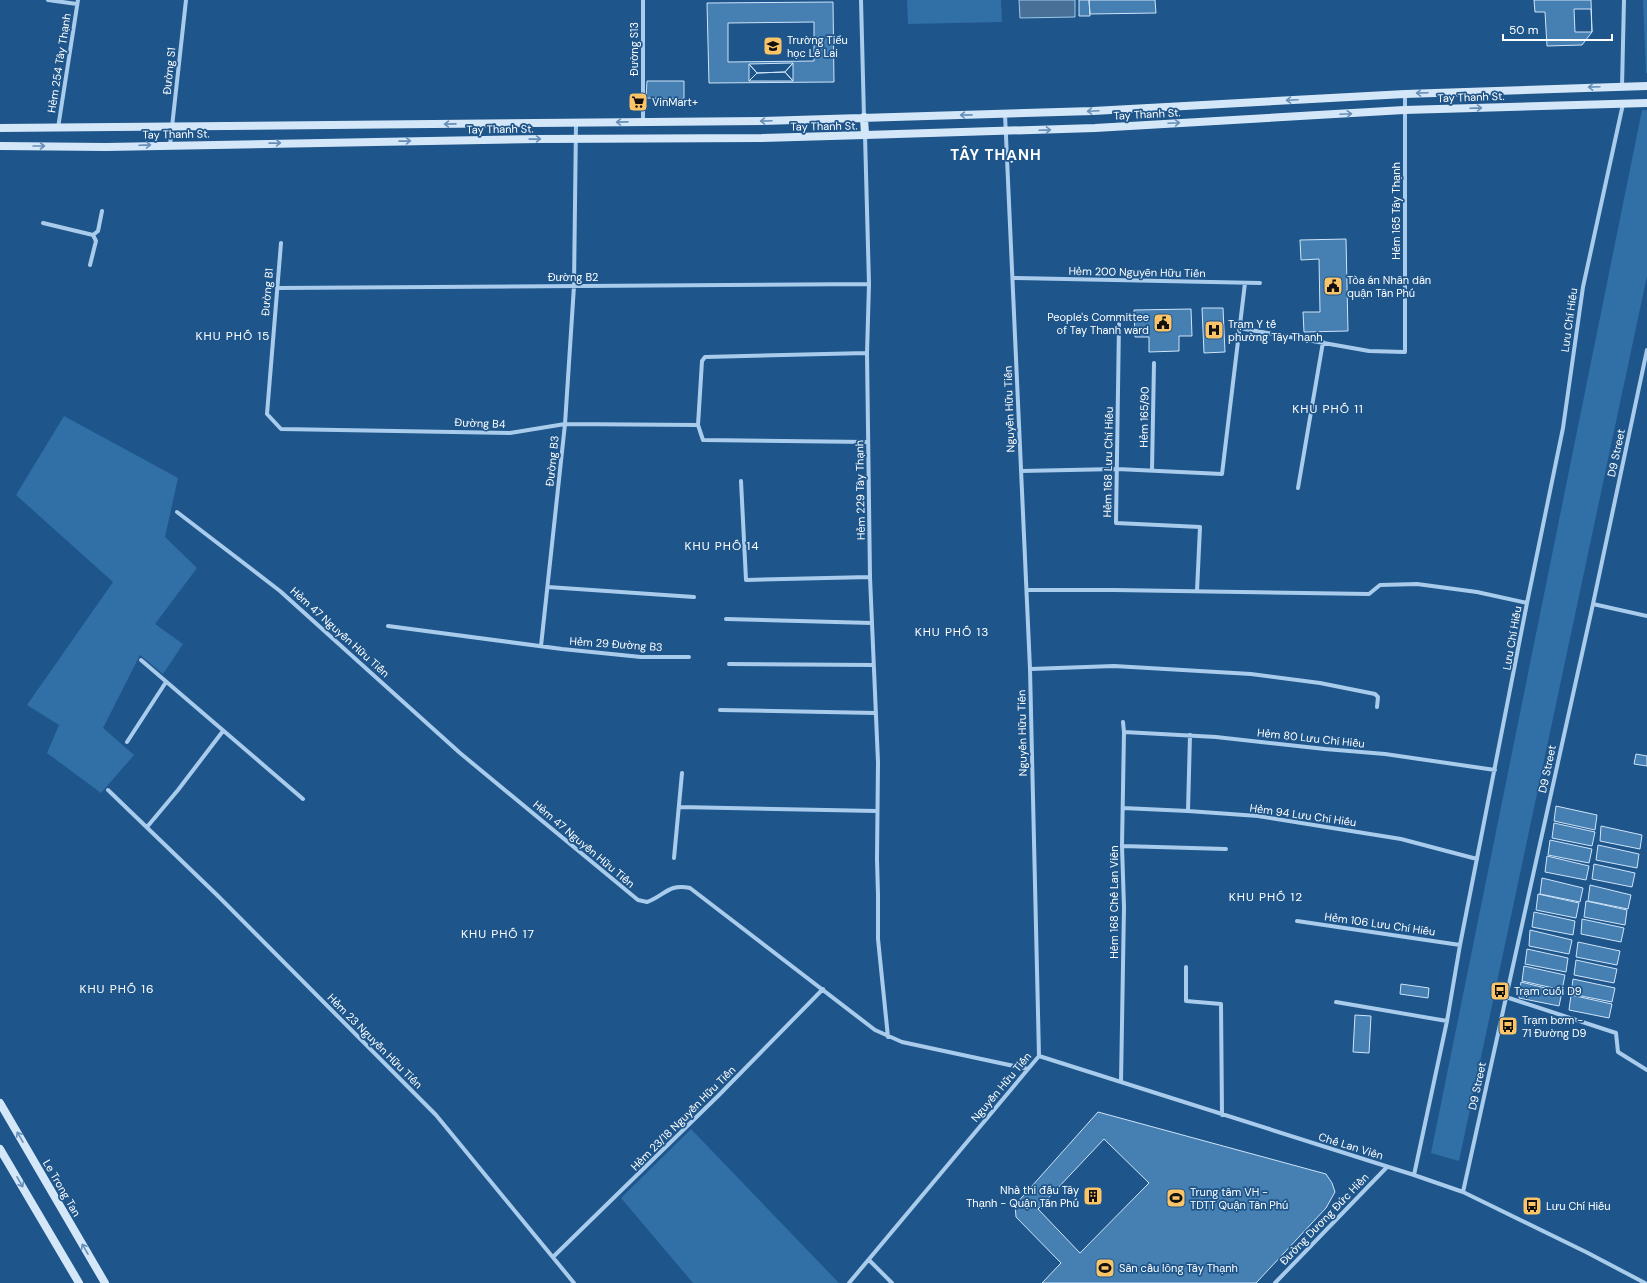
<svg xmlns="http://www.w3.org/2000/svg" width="1647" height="1283" font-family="'DM Sans',sans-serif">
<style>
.green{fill:#316fa7}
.water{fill:#497096;stroke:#9cc8ed}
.building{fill:#467fb2;stroke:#cee4f9;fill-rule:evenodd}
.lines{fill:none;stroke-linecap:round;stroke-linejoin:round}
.street{stroke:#a9ccec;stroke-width:4}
.secondary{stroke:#d4e7f9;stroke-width:8}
.oneway{stroke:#678fb6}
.labels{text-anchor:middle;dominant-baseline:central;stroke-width:3.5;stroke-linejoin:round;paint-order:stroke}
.poi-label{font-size:11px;fill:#fff;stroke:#1e558a;text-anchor:start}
.street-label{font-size:11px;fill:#fff;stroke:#1e558a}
.neighbourhood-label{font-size:12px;letter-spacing:1px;fill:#fff;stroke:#1e558a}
.district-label{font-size:15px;font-weight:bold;letter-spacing:1px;fill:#fff;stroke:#1e558a}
</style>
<rect width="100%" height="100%" fill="#1e558a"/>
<path class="green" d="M 907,0 L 1001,0 L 1002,22 L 908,24 Z
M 1643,0 L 1647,0 L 1647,73 L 1646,73 Z
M 1642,110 L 1647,110 L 1647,276 L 1459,1161 L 1431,1153 Z
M 64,416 L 178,478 L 165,537 L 197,568 L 155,624 L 183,644 L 163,674 L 140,655 L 103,728 L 134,755 L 101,793 L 47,753 L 59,725 L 27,705 L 113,582 L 16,495 Z
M 691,1129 L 839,1283 L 693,1283 L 621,1198 Z"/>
<path class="water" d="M 1019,0 L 1075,0 L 1075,17 L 1020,18 Z"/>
<path class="building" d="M 1079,0 L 1089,0 L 1090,16 L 1079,16 Z
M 1089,0 L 1155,0 L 1156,13 L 1090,14 Z
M 1534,0 L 1591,0 L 1592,32 L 1582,45 L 1547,46 L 1545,12 L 1535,12 Z
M 833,2 L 834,82 L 709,83 L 707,3 ZM 814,22 L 814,61 L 728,62 L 728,23 Z
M 1574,9 L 1591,9 L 1592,32 L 1575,32 Z
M 793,63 L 793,81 L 785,72 Z
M 793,63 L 785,72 L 757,73 L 749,64 Z
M 749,64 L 757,73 L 749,81 Z
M 785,72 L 793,81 L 749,81 L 757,73 Z
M 647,81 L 684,81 L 684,99 L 646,98 Z
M 1346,239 L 1348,331 L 1304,332 L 1303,312 L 1320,312 L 1319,259 L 1301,260 L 1300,240 Z
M 1202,308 L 1223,308 L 1225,352 L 1204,353 Z
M 1191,309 L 1192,336 L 1179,336 L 1179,351 L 1149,352 L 1149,337 L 1135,337 L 1134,310 Z
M 1636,754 L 1647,756 L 1647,766 L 1634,764 Z
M 1556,806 L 1597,815 L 1595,830 L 1554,821 Z
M 1554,823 L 1595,832 L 1592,846 L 1552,838 Z
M 1601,826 L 1642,835 L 1640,849 L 1600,841 Z
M 1550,840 L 1592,849 L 1589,863 L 1548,855 Z
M 1598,845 L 1639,854 L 1637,868 L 1596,860 Z
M 1547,856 L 1589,866 L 1586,880 L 1545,872 Z
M 1594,864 L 1635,873 L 1632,887 L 1592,879 Z
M 1542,878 L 1583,888 L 1580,902 L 1540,894 Z
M 1590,885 L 1631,895 L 1628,909 L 1588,901 Z
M 1538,894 L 1579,903 L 1576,918 L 1536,910 Z
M 1586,901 L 1627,910 L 1625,925 L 1584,917 Z
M 1534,912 L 1575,921 L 1573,935 L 1532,927 Z
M 1582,919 L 1624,928 L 1621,942 L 1581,934 Z
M 1530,930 L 1572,940 L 1569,954 L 1529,946 Z
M 1578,942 L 1620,951 L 1617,965 L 1576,957 Z
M 1527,949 L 1568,958 L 1566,972 L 1525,964 Z
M 1576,960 L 1617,969 L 1614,983 L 1574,975 Z
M 1524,966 L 1565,975 L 1562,990 L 1522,981 Z
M 1573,979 L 1615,988 L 1612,1002 L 1571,994 Z
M 1521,982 L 1562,992 L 1559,1006 L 1519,998 Z
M 1401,984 L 1429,988 L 1428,998 L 1400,994 Z
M 1571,995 L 1612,1004 L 1609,1018 L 1569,1010 Z
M 1355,1015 L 1371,1016 L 1369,1053 L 1353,1052 Z
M 1098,1112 L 1326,1174 L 1332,1183 L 1335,1192 L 1326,1208 L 1256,1283 L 1042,1283 L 1061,1263 L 1016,1217 L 1015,1205 Z
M 1104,1139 L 1149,1183 L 1080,1253 L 1038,1209 Z"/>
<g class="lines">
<path class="street" d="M 48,0 L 77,4
M 643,0 L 643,121
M 861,0 L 864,117
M 1622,87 L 1624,0
M 58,128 L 78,0
M 865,135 L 869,284 L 867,353 L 870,577 L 878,762 L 877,859 L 878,895 L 878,939 L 888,1037
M 170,145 L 186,0
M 43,223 L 93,235 L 98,231 L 102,211
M 281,243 L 267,414 L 281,429 L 510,433 L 565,424 L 698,425
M 90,265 L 96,241 L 93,235
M 1013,278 L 1260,283
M 277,288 L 869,284
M 1119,324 L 1116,523 L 1200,527 L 1197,591
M 1239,328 L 1369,351 L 1405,352 L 1405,94
M 867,353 L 705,357 L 702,361 L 698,425 L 703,440 L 868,442
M 1152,470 L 1154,363
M 1021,471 L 1117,469 L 1222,474 L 1245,283
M 741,481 L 746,580 L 870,577
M 1298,488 L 1323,342
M 177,512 L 280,591 L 460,753 L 638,900 L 647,902 C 664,896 669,883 690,888 L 875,1030 L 902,1042 L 1028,1069
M 548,587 L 694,597
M 1027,590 L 1114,590 L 1369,594 L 1380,585 L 1417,584 L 1477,592 L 1527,603
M 1593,604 L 1647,616
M 726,619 L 872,623
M 388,626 L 562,649 L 641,657 L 689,657
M 541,646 L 565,424 L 574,286 L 576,123
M 141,660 L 303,799
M 729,664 L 874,665
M 1030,669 L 1114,666 L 1251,674 L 1320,683 L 1375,694 L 1378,697 L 1377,707
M 720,710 L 876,713
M 1124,732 L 1216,737 L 1325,749 L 1385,754 L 1495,770
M 127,742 L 166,682
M 108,790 L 217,895 L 436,1115 L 574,1283
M 679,807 L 877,811
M 1123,808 L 1188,811 L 1258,816 L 1401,839 L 1477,859
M 1188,811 L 1190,735
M 147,827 L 178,790 L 223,731
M 1122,846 L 1226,849
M 674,858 L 682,773
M 1297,921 L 1460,945
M 1186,967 L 1186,1001 L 1221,1004 L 1222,1115
M 1506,997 L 1616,1033 L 1618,1052 L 1647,1070
M 1336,1002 L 1447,1021
M 1039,1056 L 1414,1175 L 1463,1192 L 1586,1252 L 1645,1283
M 1121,1082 L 1124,907 L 1122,846 L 1124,732 L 1123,722
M 1414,1175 L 1447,1021 L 1460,945 L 1527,603 L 1563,428 L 1583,287 L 1623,104
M 1463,1192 L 1593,604 L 1647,350
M 553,1257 L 719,1095 L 823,989
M 869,1260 L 892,1283
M 849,1283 L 1039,1056 L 1030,669 L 1005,114
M 1275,1283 L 1387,1167"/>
<path class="secondary" d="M 864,117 L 865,135
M 0,128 L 762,121 L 1093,111 L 1405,94 L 1647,86
M 0,146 L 106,147 L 539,139 L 762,138 L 865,135 L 1095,128 L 1404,110 L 1647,103
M 0,1103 L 105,1283
M 0,1149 L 79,1283"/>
</g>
<defs><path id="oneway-shaft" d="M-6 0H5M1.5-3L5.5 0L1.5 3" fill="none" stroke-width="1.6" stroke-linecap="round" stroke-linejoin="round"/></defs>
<g class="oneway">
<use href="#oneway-shaft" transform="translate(1594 87) rotate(178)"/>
<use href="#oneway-shaft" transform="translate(1422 93) rotate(178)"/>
<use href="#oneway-shaft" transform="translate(1292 100) rotate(177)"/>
<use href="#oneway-shaft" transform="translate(1476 108) rotate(-2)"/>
<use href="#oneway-shaft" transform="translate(1093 111) rotate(177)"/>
<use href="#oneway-shaft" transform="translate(1346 114) rotate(-3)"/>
<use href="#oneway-shaft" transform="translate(966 115) rotate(179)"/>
<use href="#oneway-shaft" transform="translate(766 121) rotate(178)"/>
<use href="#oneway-shaft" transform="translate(622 122) rotate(179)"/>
<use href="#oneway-shaft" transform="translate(1174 123) rotate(-3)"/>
<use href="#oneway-shaft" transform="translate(450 124) rotate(179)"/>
<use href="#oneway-shaft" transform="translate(1045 130) rotate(-2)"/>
<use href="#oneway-shaft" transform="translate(535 139) rotate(-1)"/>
<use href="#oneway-shaft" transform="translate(405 141) rotate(-1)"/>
<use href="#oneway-shaft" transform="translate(275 143) rotate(-1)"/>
<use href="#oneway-shaft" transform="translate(145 145) rotate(-2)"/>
<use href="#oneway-shaft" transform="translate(39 146)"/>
<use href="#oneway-shaft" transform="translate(20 1137) rotate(-120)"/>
<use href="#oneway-shaft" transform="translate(20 1182) rotate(60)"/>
<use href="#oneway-shaft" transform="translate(85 1249) rotate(-120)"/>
</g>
<defs>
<symbol id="school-square" viewBox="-11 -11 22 22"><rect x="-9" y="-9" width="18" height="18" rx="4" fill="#fbc567" stroke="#1e558a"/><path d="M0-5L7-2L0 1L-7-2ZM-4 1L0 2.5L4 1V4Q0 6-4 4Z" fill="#111"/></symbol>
<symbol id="supermarket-square" viewBox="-11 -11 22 22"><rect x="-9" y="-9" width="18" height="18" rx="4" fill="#fbc567" stroke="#1e558a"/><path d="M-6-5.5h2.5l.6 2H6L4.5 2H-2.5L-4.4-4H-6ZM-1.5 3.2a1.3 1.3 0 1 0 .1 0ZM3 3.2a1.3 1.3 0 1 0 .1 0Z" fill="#111"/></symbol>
<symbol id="civic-square" viewBox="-11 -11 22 22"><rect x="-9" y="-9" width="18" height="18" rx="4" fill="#fbc567" stroke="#1e558a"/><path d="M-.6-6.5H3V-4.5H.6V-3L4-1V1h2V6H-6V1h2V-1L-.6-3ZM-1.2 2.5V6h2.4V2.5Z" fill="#111"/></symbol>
<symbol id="hospital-square" viewBox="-11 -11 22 22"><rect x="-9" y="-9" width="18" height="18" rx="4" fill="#fbc567" stroke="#1e558a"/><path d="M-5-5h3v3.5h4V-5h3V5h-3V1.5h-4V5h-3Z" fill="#111"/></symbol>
<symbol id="bus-square" viewBox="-11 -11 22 22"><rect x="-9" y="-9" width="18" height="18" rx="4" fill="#fbc567" stroke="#1e558a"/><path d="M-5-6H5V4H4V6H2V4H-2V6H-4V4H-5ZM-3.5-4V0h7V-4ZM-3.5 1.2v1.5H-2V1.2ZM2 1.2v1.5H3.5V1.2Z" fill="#111"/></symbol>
<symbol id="building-square" viewBox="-11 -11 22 22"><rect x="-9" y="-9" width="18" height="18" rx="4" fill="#fbc567" stroke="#1e558a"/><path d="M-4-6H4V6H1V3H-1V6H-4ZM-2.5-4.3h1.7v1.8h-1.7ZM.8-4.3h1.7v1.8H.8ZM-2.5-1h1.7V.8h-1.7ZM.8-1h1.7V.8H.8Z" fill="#111"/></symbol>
<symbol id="stadium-square" viewBox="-11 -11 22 22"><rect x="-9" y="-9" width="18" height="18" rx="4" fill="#fbc567" stroke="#1e558a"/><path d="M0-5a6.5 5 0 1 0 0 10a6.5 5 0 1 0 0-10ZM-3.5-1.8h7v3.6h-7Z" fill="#111"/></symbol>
</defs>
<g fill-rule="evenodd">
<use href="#school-square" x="762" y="35" width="22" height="22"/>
<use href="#supermarket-square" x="627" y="91" width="22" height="22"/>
<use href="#civic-square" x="1322" y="275" width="22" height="22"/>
<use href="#civic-square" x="1152" y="312" width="22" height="22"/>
<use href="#hospital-square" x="1203" y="319" width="22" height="22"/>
<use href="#bus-square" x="1489" y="980" width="22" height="22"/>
<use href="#bus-square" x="1497" y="1015" width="22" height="22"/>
<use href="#building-square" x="1082" y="1185" width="22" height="22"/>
<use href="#stadium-square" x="1165" y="1187" width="22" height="22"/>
<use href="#bus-square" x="1521" y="1195" width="22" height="22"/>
<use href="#stadium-square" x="1094" y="1257" width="22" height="22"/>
</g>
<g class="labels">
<g class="poi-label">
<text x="787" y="40">Trường Tiểu<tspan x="787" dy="13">học Lê Lai</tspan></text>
<text x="652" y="102">VinMart+</text>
<text x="1347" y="280">Tòa án Nhân dân<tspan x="1347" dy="13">quận Tân Phú</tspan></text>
<text x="1149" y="317" text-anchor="end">People's Committee<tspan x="1149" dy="13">of Tay Thanh ward</tspan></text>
<text x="1228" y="324">Trạm Y tế<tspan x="1228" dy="13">phường Tây Thạnh</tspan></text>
<text x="1514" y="991">Trạm cuối D9</text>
<text x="1522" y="1020">Trạm bơm -<tspan x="1522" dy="13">71 Đường D9</tspan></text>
<text x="1079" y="1190" text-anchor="end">Nhà thi đấu Tây<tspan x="1079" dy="13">Thạnh - Quận Tân Phú</tspan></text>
<text x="1190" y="1192">Trung tâm VH -<tspan x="1190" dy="13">TDTT Quận Tân Phú</tspan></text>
<text x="1546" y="1206">Lưu Chí Hiếu</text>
<text x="1119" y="1268">Sân cầu lông Tây Thạnh</text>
</g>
<g class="street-label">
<text transform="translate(634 49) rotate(-90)">Đường S13</text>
<text transform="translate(59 63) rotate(-81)">Hẻm 254 Tây Thạnh</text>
<text transform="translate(169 71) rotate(-84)">Đường S1</text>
<text transform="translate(1471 97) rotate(-2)">Tay Thanh St.</text>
<text transform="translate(1147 114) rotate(-3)">Tay Thanh St.</text>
<text transform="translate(824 126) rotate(-1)">Tay Thanh St.</text>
<text transform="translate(500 129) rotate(-1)">Tay Thanh St.</text>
<text transform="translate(176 134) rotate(-1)">Tay Thanh St.</text>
<text transform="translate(1396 211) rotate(-90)">Hẻm 165 Tây Thạnh</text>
<text transform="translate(1137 272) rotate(1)">Hẻm 200 Nguyễn Hữu Tiến</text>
<text x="573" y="277">Đường B2</text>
<text transform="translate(267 292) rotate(-85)">Đường B1</text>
<text transform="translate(1569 320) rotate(-82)">Lưu Chí Hiếu</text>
<text transform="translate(1009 409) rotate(-92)">Nguyễn Hữu Tiến</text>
<text transform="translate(1144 417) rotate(-89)">Hẻm 165/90</text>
<text transform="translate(480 423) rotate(2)">Đường B4</text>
<text transform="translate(1616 453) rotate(-78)">D9 Street</text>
<text transform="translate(552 461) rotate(-84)">Đường B3</text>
<text transform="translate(1108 462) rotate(-89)">Hẻm 168 Lưu Chí Hiếu</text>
<text transform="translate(860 490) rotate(-91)">Hẻm 229 Tây Thạnh</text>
<text transform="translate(340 632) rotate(42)">Hẻm 47 Nguyễn Hữu Tiến</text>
<text transform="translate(1512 638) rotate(-80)">Lưu Chí Hiếu</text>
<text transform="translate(616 644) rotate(4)">Hẻm 29 Đường B3</text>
<text transform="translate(1022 733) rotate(-91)">Nguyễn Hữu Tiến</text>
<text transform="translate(1311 738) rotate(6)">Hẻm 80 Lưu Chí Hiếu</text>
<text transform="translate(1547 769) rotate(-78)">D9 Street</text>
<text transform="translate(1303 815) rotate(8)">Hẻm 94 Lưu Chí Hiếu</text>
<text transform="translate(584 844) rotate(40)">Hẻm 47 Nguyễn Hữu Tiến</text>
<text transform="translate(1114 902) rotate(-90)">Hẻm 168 Chế Lan Viên</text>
<text transform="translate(1380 924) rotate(8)">Hẻm 106 Lưu Chí Hiếu</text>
<text transform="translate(375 1041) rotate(45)">Hẻm 23 Nguyễn Hữu Tiến</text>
<text transform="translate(1477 1086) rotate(-78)">D9 Street</text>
<text transform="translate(1001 1087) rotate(-50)">Nguyễn Hữu Tiến</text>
<text transform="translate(683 1118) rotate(-45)">Hẻm 23/18 Nguyễn Hữu Tiến</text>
<text transform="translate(1351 1146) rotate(17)">Chế Lan Viên</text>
<text transform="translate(62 1188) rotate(60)">Le Trong Tan</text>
<text transform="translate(1324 1219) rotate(-46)">Đường Dương Đức Hiền</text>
</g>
<g class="neighbourhood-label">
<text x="233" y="336">KHU PHỐ 15</text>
<text x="1328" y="409">KHU PHỐ 11</text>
<text x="722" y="546">KHU PHỐ 14</text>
<text x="952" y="632">KHU PHỐ 13</text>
<text x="1266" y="897">KHU PHỐ 12</text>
<text x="498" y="934">KHU PHỐ 17</text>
<text x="117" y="989">KHU PHỐ 16</text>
</g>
<g class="district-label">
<text x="996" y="155">TÂY THẠNH</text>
</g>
</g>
<path d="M1503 34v6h109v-6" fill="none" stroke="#ffffff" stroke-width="2"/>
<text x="1509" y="34" font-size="12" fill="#ffffff" stroke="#1e558a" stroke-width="3" paint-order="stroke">50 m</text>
</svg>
